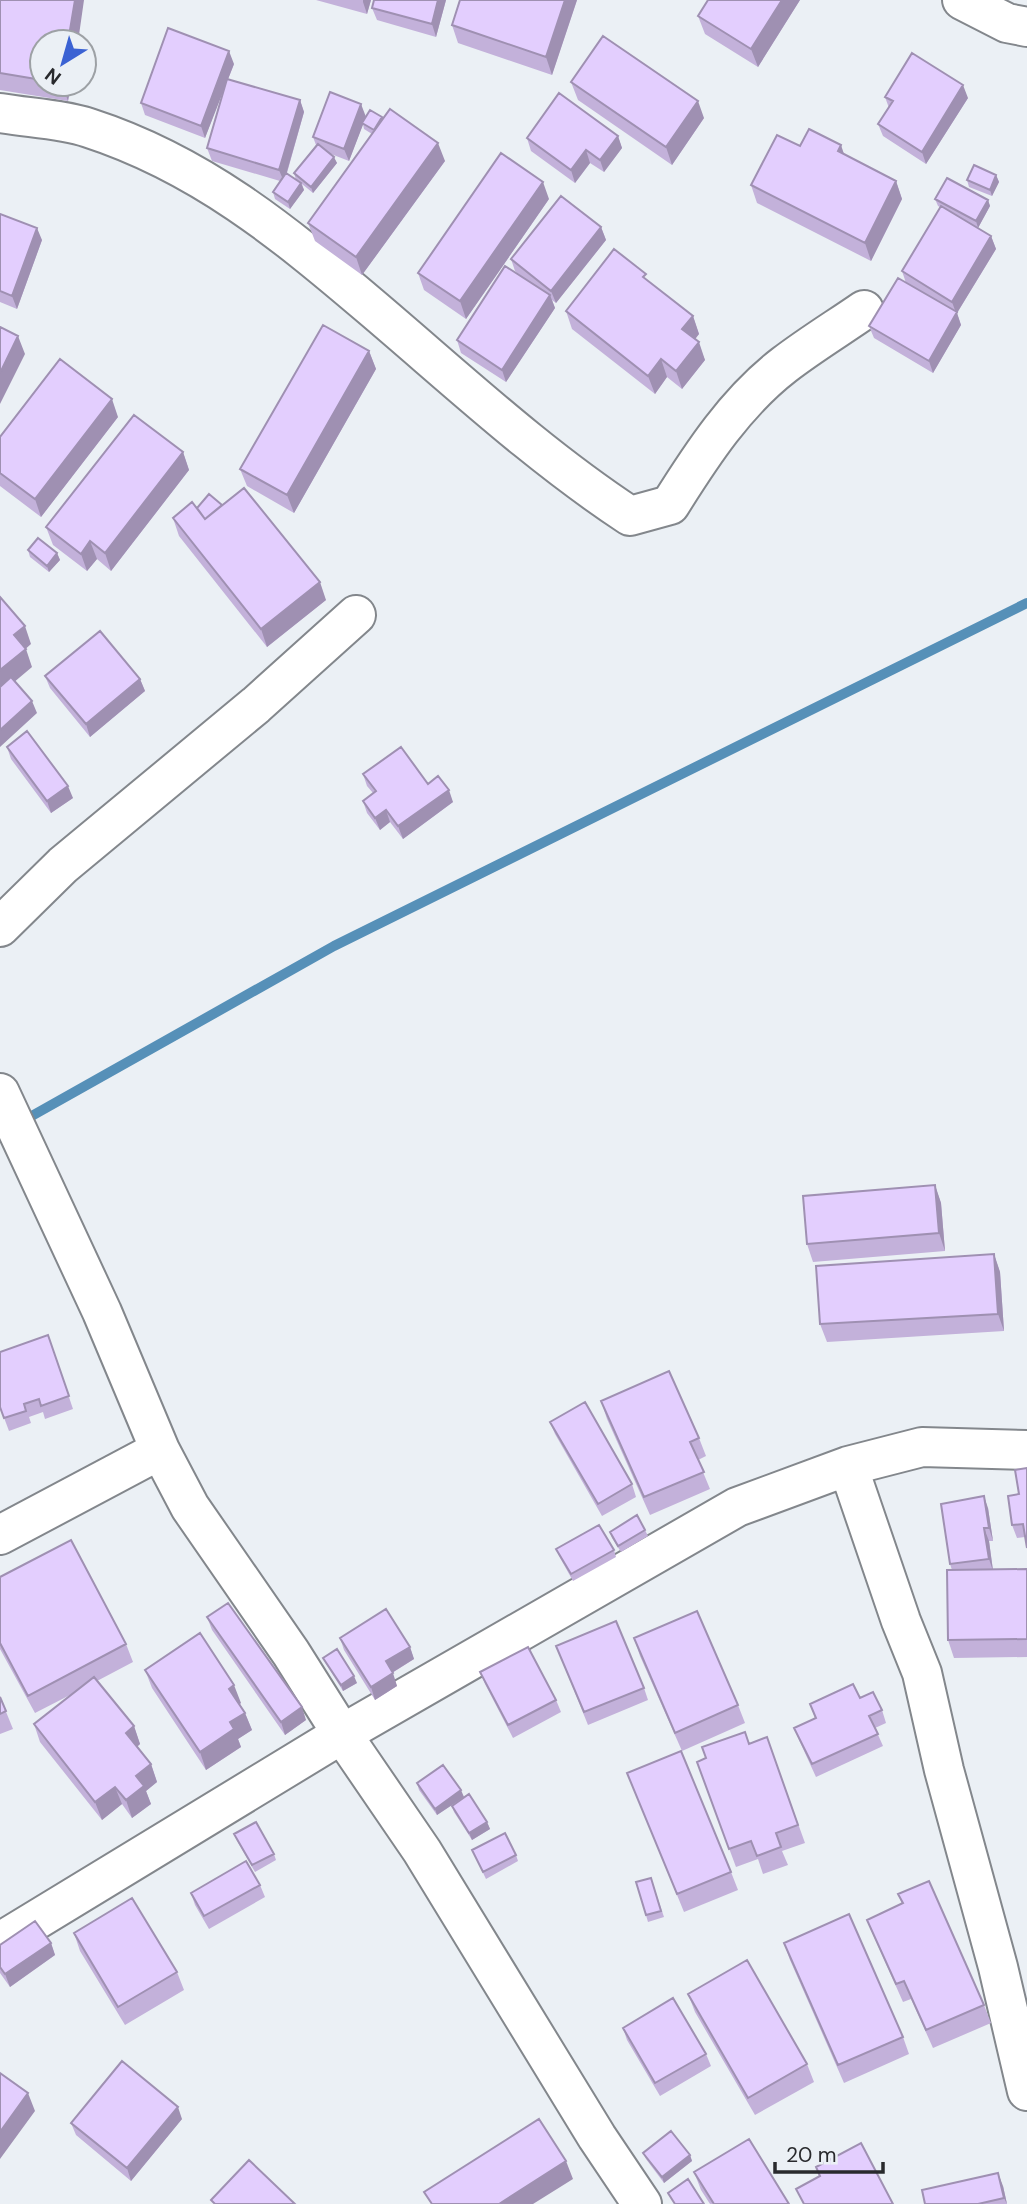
<svg xmlns="http://www.w3.org/2000/svg" width="1027" height="2204" font-family="'DM Sans',sans-serif">
<style>
.lines{fill:none;stroke-linecap:round;stroke-linejoin:round}
.stream{stroke:#5690b8;stroke-width:10}
.street-casing{stroke:#83878c;stroke-width:42}
.street{stroke:#fff;stroke-width:38}
.wall{fill:#c3b1da}
.shaded-wall{fill:#9f90b2}
.building{fill:#e3cefe;stroke:#9f90b2;stroke-width:2}
</style>
<rect width="100%" height="100%" fill="#ebf0f5"/>
<g class="lines">
<path class="stream" d="M 21,1122 L 334,946 L 1027,603"/>
<defs>
<path id="street" d="M 962,0 L 1007,23 L 1027,27
M 0,113 C 29,118 62,119 89,128 C 200,164 283,232 370,306 C 455,378 537,455 630,516 L 670,505 C 702,454 736,402 784,365 C 810,345 838,328 864,310
M 0,927 L 63,865 L 256,705 L 356,615
M 0,1093 L 102,1312 L 160,1450 L 190,1507 L 291,1653 L 342,1734 L 422,1851 L 597,2137 L 642,2204
M 848,1466 L 901,1621 L 922,1673 L 944,1770 L 998,1967 L 1027,2091
M 0,1535 L 160,1450
M 0,1942 L 342,1734 L 737,1507 L 848,1466 L 922,1447 L 1027,1450"/>
</defs>
<use href="#street" class="street-casing"/>
<use href="#street" class="street"/>
</g>
<path class="wall" d="M 0,0 L 42,42 L 42,84 L 71,84 L 68,101 L 0,90 Z
M 316,0 L 371,0 L 367,14 Z
M 374,0 L 446,0 L 436,37 L 377,20 L 372,8 Z
M 577,0 L 552,75 L 458,43 L 452,25 Z
M 800,0 L 758,67 L 705,34 L 698,16 Z
M 234,64 L 228,79 L 300,100 L 304,112 L 287,173 L 296,180 L 294,173 L 316,145 L 313,137 L 365,117 L 382,117 L 383,120 L 445,161 L 362,275 L 315,241 L 308,223 L 372,134 L 364,129 L 363,124 L 349,161 L 331,154 L 337,163 L 313,193 L 302,184 L 304,190 L 290,209 L 275,199 L 273,192 L 280,181 L 212,161 L 207,148 L 225,85 L 205,138 L 145,115 L 141,103 Z
M 571,82 L 704,118 L 672,165 L 578,100 Z
M 885,97 L 968,98 L 926,164 L 883,136 L 878,124 L 889,108 Z
M 618,136 L 622,148 L 604,172 L 590,163 L 575,183 L 531,151 L 527,138 Z
M 800,146 L 844,155 L 896,181 L 902,199 L 871,261 L 757,203 L 751,185 Z
M 996,175 L 999,182 L 992,196 L 969,187 L 967,180 Z
M 549,199 L 466,319 L 424,290 L 418,273 Z
M 935,199 L 988,200 L 990,206 L 978,228 L 991,236 L 996,249 L 957,313 L 961,325 L 933,373 L 874,338 L 869,326 L 906,283 L 902,271 L 940,207 L 938,206 Z
M 0,214 L 42,240 L 17,309 L 0,302 Z
M 601,227 L 606,240 L 556,303 L 552,300 L 555,308 L 506,382 L 461,353 L 457,340 L 524,279 L 515,271 L 511,259 Z
M 648,282 L 693,316 L 699,334 L 695,339 L 705,360 L 682,389 L 667,377 L 655,394 L 572,329 L 566,311 Z
M 369,351 L 376,369 L 294,513 L 247,486 L 240,469 Z
M 118,417 L 41,517 L 0,486 L 0,437 Z
M 183,452 L 189,470 L 111,571 L 97,559 L 87,571 L 53,545 L 46,527 Z
M 197,508 L 326,600 L 267,647 L 179,536 L 173,518 Z
M 28,550 L 57,553 L 60,560 L 49,572 L 30,557 Z
M 45,676 L 140,679 L 145,691 L 90,737 L 50,688 Z
M 7,747 L 73,798 L 51,813 L 11,759 Z
M 363,774 L 428,784 L 453,802 L 403,839 L 390,822 L 380,830 L 367,813 L 363,801 L 373,793 L 367,786 Z
M 935,1185 L 941,1203 L 945,1251 L 813,1262 L 807,1244 Z
M 994,1254 L 1000,1272 L 1004,1331 L 827,1342 L 820,1324 Z
M 48,1335 L 73,1409 L 45,1419 L 43,1412 L 29,1417 L 31,1423 L 9,1431 L 0,1407 Z
M 601,1401 L 699,1438 L 706,1456 L 698,1460 L 710,1489 L 650,1515 L 607,1419 Z
M 550,1422 L 632,1484 L 636,1497 L 602,1516 L 555,1434 Z
M 1019,1494 L 1025,1537 L 1017,1538 L 1012,1525 Z
M 988,1508 L 993,1541 L 989,1541 L 993,1570 L 1027,1569 L 1027,1657 L 954,1658 L 948,1640 L 952,1570 L 950,1564 Z
M 645,1530 L 648,1536 L 621,1552 L 612,1538 L 610,1532 Z
M 556,1549 L 614,1550 L 616,1557 L 573,1581 L 559,1556 Z
M 0,1577 L 126,1644 L 133,1662 L 97,1681 L 134,1726 L 140,1744 L 137,1747 L 151,1764 L 157,1782 L 146,1791 L 151,1804 L 132,1818 L 122,1804 L 102,1820 L 40,1742 L 34,1724 L 72,1694 L 35,1713 L 0,1649 Z
M 207,1617 L 306,1720 L 285,1735 L 212,1630 Z
M 340,1638 L 410,1647 L 414,1659 L 392,1673 L 397,1686 L 375,1700 L 344,1650 Z
M 634,1638 L 738,1705 L 745,1723 L 682,1751 L 640,1656 Z
M 556,1646 L 644,1688 L 648,1700 L 588,1725 Z
M 323,1658 L 357,1683 L 343,1691 L 326,1664 Z
M 145,1670 L 241,1703 L 240,1704 L 245,1713 L 252,1730 L 238,1739 L 241,1747 L 206,1770 L 152,1688 Z
M 480,1672 L 556,1700 L 561,1712 L 513,1738 L 485,1684 Z
M 0,1697 L 13,1729 L 0,1734 Z
M 860,1698 L 882,1710 L 886,1723 L 875,1728 L 883,1746 L 816,1777 L 799,1740 L 794,1728 L 815,1718 L 810,1704 Z
M 767,1737 L 805,1843 L 782,1851 L 788,1865 L 763,1874 L 758,1859 L 736,1867 L 697,1762 Z
M 627,1773 L 731,1872 L 738,1890 L 684,1912 Z
M 417,1783 L 464,1797 L 437,1815 L 419,1790 Z
M 452,1806 L 487,1822 L 490,1829 L 472,1840 L 454,1812 Z
M 234,1834 L 274,1854 L 276,1860 L 255,1872 L 237,1841 Z
M 472,1850 L 516,1855 L 518,1861 L 486,1879 Z
M 651,1878 L 664,1917 L 648,1922 L 636,1882 Z
M 260,1885 L 265,1897 L 209,1929 L 195,1905 L 191,1893 Z
M 898,1894 L 984,2005 L 991,2023 L 933,2048 L 911,1999 L 903,2002 L 874,1937 L 867,1920 L 902,1904 Z
M 74,1933 L 177,1972 L 184,1990 L 125,2025 L 80,1951 Z
M 51,1943 L 55,1955 L 10,1987 L 0,1973 L 0,1945 Z
M 784,1943 L 903,2037 L 909,2054 L 844,2083 L 790,1960 Z
M 688,1994 L 807,2064 L 814,2082 L 755,2115 L 695,2012 Z
M 623,2028 L 706,2054 L 711,2066 L 660,2096 L 627,2040 Z
M 182,2119 L 131,2181 L 76,2135 L 71,2123 Z
M 643,2153 L 690,2155 L 692,2161 L 664,2183 L 646,2159 Z
M 694,2172 L 789,2204 L 710,2204 L 701,2190 Z
M 1003,2186 L 1007,2204 L 925,2204 Z"/>
<path class="shaded-wall" d="M 75,0 L 84,0 L 78,42 L 68,42 Z
M 363,0 L 371,0 L 367,14 L 363,2 Z
M 438,0 L 446,0 L 436,37 L 432,24 Z
M 565,0 L 577,0 L 552,75 L 546,57 Z
M 782,0 L 800,0 L 758,67 L 751,49 Z
M 229,51 L 234,64 L 205,138 L 201,126 Z
M 62,84 L 71,84 L 68,101 Z
M 963,85 L 968,98 L 926,164 L 922,152 Z
M 300,100 L 304,112 L 284,182 L 279,170 Z
M 698,101 L 704,118 L 672,165 L 666,147 Z
M 361,104 L 366,117 L 349,161 L 344,149 Z
M 618,136 L 622,148 L 604,172 L 600,160 Z
M 438,143 L 445,161 L 362,275 L 356,257 Z
M 841,145 L 847,163 L 838,151 Z
M 586,150 L 590,163 L 575,183 L 571,170 Z
M 334,157 L 337,163 L 313,193 L 311,187 Z
M 996,175 L 999,182 L 992,196 L 990,190 Z
M 896,181 L 902,199 L 871,261 L 865,243 Z
M 543,182 L 549,199 L 466,319 L 460,301 Z
M 301,183 L 304,190 L 290,209 L 288,202 Z
M 988,200 L 990,206 L 978,228 L 976,221 Z
M 601,227 L 606,240 L 556,303 L 551,291 Z
M 37,228 L 42,240 L 17,309 L 12,296 Z
M 991,236 L 996,249 L 957,313 L 961,325 L 933,373 L 929,361 L 956,313 L 952,302 Z
M 550,295 L 555,308 L 506,382 L 502,370 Z
M 693,316 L 699,334 L 689,347 L 682,329 Z
M 18,336 L 25,354 L 0,404 L 0,373 Z
M 699,342 L 705,360 L 682,389 L 676,371 Z
M 369,351 L 376,369 L 294,513 L 287,495 Z
M 661,359 L 667,377 L 655,394 L 648,376 Z
M 112,399 L 118,417 L 41,517 L 35,499 Z
M 183,452 L 189,470 L 111,571 L 105,553 Z
M 90,541 L 97,559 L 87,571 L 81,554 Z
M 57,553 L 60,560 L 49,572 L 47,566 Z
M 320,582 L 326,600 L 267,647 L 261,629 Z
M 25,626 L 31,644 L 21,653 L 14,635 Z
M 26,649 L 32,667 L 0,694 L 0,670 Z
M 140,679 L 145,691 L 90,737 L 86,724 Z
M 32,701 L 37,713 L 0,747 L 0,730 Z
M 68,786 L 73,798 L 51,813 L 47,801 Z
M 449,790 L 453,802 L 403,839 L 398,826 Z
M 386,810 L 390,822 L 380,830 L 375,818 Z
M 935,1185 L 941,1203 L 945,1251 L 939,1233 Z
M 994,1254 L 1000,1272 L 1004,1331 L 998,1314 Z
M 984,1496 L 988,1508 L 993,1541 L 989,1528 Z
M 984,1528 L 989,1541 L 993,1571 L 989,1559 Z
M 410,1647 L 414,1659 L 390,1674 L 386,1661 Z
M 393,1673 L 397,1686 L 375,1700 L 371,1687 Z
M 354,1676 L 357,1683 L 343,1691 L 341,1685 Z
M 234,1685 L 241,1703 L 236,1706 L 229,1689 Z
M 302,1707 L 306,1720 L 285,1735 L 281,1722 Z
M 245,1713 L 252,1730 L 238,1739 L 241,1747 L 206,1770 L 200,1752 L 230,1722 Z
M 134,1726 L 140,1744 L 132,1751 L 126,1733 Z
M 151,1764 L 157,1782 L 146,1791 L 151,1804 L 132,1818 L 126,1800 L 136,1776 Z
M 115,1787 L 122,1804 L 102,1820 L 95,1802 Z
M 461,1790 L 464,1797 L 437,1815 L 435,1809 Z
M 487,1822 L 490,1829 L 472,1840 L 469,1833 Z
M 51,1943 L 55,1955 L 10,1987 L 5,1974 Z
M 28,2093 L 35,2111 L 0,2159 L 0,2132 Z
M 178,2107 L 182,2119 L 131,2181 L 127,2168 Z
M 690,2155 L 692,2161 L 664,2183 L 662,2177 Z
M 566,2161 L 573,2179 L 533,2204 L 499,2204 Z
M 998,2173 L 1003,2186 L 1007,2204 L 1004,2198 Z"/>
<path class="building" d="M 0,0 L 75,0 L 68,42 L 42,42 L 42,80 L 0,73 Z
M 374,0 L 438,0 L 432,24 L 372,8 Z
M 460,0 L 565,0 L 546,57 L 452,25 Z
M 708,0 L 782,0 L 751,49 L 698,16 Z
M 168,28 L 229,51 L 201,126 L 141,103 Z
M 603,36 L 698,101 L 666,147 L 571,82 Z
M 912,53 L 963,85 L 922,152 L 878,124 L 893,101 L 885,97 Z
M 227,79 L 300,100 L 279,170 L 207,148 Z
M 330,92 L 361,104 L 344,149 L 313,137 Z
M 559,93 L 618,136 L 600,160 L 586,150 L 571,170 L 527,138 Z
M 390,109 L 438,143 L 356,257 L 308,223 Z
M 370,110 L 382,117 L 374,130 L 362,123 Z
M 809,129 L 841,145 L 838,151 L 896,181 L 865,243 L 751,185 L 777,135 L 800,146 Z
M 318,144 L 334,157 L 311,187 L 294,173 Z
M 501,153 L 543,182 L 460,301 L 418,273 Z
M 974,165 L 996,175 L 990,190 L 967,180 Z
M 286,173 L 301,183 L 288,202 L 273,192 Z
M 947,178 L 988,200 L 976,221 L 935,199 Z
M 561,196 L 601,227 L 551,291 L 511,259 Z
M 941,206 L 991,236 L 952,302 L 902,271 Z
M 0,214 L 37,228 L 12,296 L 0,291 Z
M 614,249 L 646,274 L 643,277 L 693,316 L 682,329 L 699,342 L 676,371 L 661,359 L 648,376 L 566,311 Z
M 505,266 L 550,295 L 502,370 L 457,340 Z
M 898,278 L 957,312 L 929,361 L 869,326 Z
M 323,325 L 369,351 L 287,495 L 240,469 Z
M 0,327 L 18,336 L 0,373 Z
M 60,359 L 112,399 L 35,499 L 0,473 L 0,437 Z
M 134,415 L 183,452 L 105,553 L 90,541 L 81,554 L 46,527 Z
M 244,488 L 320,582 L 261,629 L 173,518 L 192,502 L 205,519 Z
M 209,494 L 222,505 L 205,519 L 197,508 Z
M 38,538 L 57,553 L 47,566 L 28,550 Z
M 0,597 L 25,626 L 14,635 L 26,649 L 0,670 Z
M 100,631 L 140,679 L 86,724 L 45,676 Z
M 11,677 L 32,701 L 0,730 L 0,687 Z
M 27,731 L 68,786 L 47,801 L 7,747 Z
M 401,747 L 428,784 L 438,776 L 449,790 L 398,826 L 386,810 L 375,818 L 363,801 L 376,791 L 363,774 Z
M 935,1185 L 939,1233 L 807,1244 L 803,1196 Z
M 994,1254 L 998,1314 L 820,1324 L 816,1266 Z
M 48,1335 L 69,1396 L 41,1406 L 39,1399 L 24,1404 L 26,1411 L 4,1418 L 0,1407 L 0,1352 Z
M 669,1371 L 699,1438 L 690,1442 L 704,1472 L 644,1497 L 601,1401 Z
M 585,1402 L 632,1484 L 598,1504 L 550,1422 Z
M 1027,1468 L 1027,1548 L 1023,1524 L 1012,1525 L 1008,1496 L 1019,1494 L 1015,1470 Z
M 984,1496 L 989,1528 L 984,1528 L 989,1559 L 950,1564 L 941,1504 Z
M 637,1515 L 645,1530 L 618,1546 L 610,1532 Z
M 599,1525 L 614,1550 L 571,1574 L 556,1549 Z
M 71,1540 L 126,1644 L 28,1696 L 0,1643 L 0,1577 Z
M 1027,1569 L 1027,1639 L 948,1640 L 947,1570 Z
M 228,1603 L 302,1707 L 281,1722 L 207,1617 Z
M 386,1609 L 410,1647 L 386,1661 L 393,1673 L 371,1687 L 340,1638 Z
M 697,1611 L 738,1705 L 675,1733 L 634,1638 Z
M 616,1621 L 644,1688 L 584,1712 L 556,1646 Z
M 200,1633 L 234,1685 L 229,1689 L 245,1713 L 230,1722 L 234,1729 L 200,1752 L 145,1670 Z
M 528,1647 L 556,1700 L 508,1725 L 480,1672 Z
M 337,1649 L 354,1676 L 341,1685 L 323,1658 Z
M 94,1677 L 134,1726 L 126,1733 L 151,1764 L 136,1776 L 144,1786 L 126,1800 L 115,1787 L 95,1802 L 34,1724 Z
M 853,1684 L 860,1698 L 873,1692 L 882,1710 L 869,1716 L 878,1734 L 812,1764 L 794,1728 L 816,1718 L 810,1704 Z
M 0,1697 L 6,1711 L 0,1714 Z
M 745,1732 L 749,1744 L 767,1737 L 798,1825 L 776,1833 L 781,1847 L 757,1856 L 751,1841 L 729,1849 L 697,1762 L 706,1758 L 702,1747 Z
M 681,1751 L 731,1872 L 677,1894 L 627,1773 Z
M 443,1765 L 461,1790 L 435,1809 L 417,1783 Z
M 469,1794 L 487,1822 L 469,1833 L 452,1806 Z
M 256,1822 L 274,1854 L 252,1865 L 234,1834 Z
M 505,1833 L 516,1855 L 483,1872 L 472,1850 Z
M 246,1861 L 260,1885 L 204,1916 L 191,1893 Z
M 651,1878 L 661,1911 L 646,1915 L 636,1882 Z
M 929,1881 L 984,2005 L 926,2030 L 904,1981 L 896,1984 L 867,1920 L 903,1903 L 898,1894 Z
M 132,1898 L 177,1972 L 118,2007 L 74,1933 Z
M 849,1914 L 903,2037 L 838,2065 L 784,1943 Z
M 35,1921 L 51,1943 L 5,1974 L 0,1967 L 0,1945 Z
M 747,1960 L 807,2064 L 748,2098 L 688,1994 Z
M 673,1998 L 706,2054 L 655,2083 L 623,2028 Z
M 122,2061 L 178,2107 L 127,2168 L 71,2123 Z
M 0,2073 L 28,2093 L 0,2132 Z
M 539,2119 L 566,2161 L 499,2204 L 432,2204 L 424,2192 Z
M 671,2131 L 690,2155 L 662,2177 L 643,2153 Z
M 749,2139 L 789,2204 L 714,2204 L 694,2172 Z
M 861,2143 L 893,2204 L 804,2204 L 796,2189 L 820,2176 L 816,2167 Z
M 249,2160 L 295,2204 L 215,2204 L 211,2200 Z
M 998,2173 L 1004,2198 L 978,2204 L 925,2204 L 922,2190 Z
M 688,2179 L 704,2204 L 675,2204 L 668,2193 Z"/>
<g transform="translate(63 63) rotate(217)"><circle r="33" fill="#ebf0f5" stroke="#9da1a5" stroke-width="2"/>
<path d="M0-5L12 26L0 18L-12 26Z" fill="#3b62d3"/>
<text y="-10" font-size="19" font-weight="bold" text-anchor="middle" fill="#292a2d">N</text>
</g>
<path d="M775 2162v10h108v-10" fill="none" stroke="#292a2d" stroke-width="3.5"/>
<text x="786" y="2162" font-size="21" fill="#292a2d" stroke="#ebf0f5" stroke-width="5" paint-order="stroke">20 m</text>
</svg>
